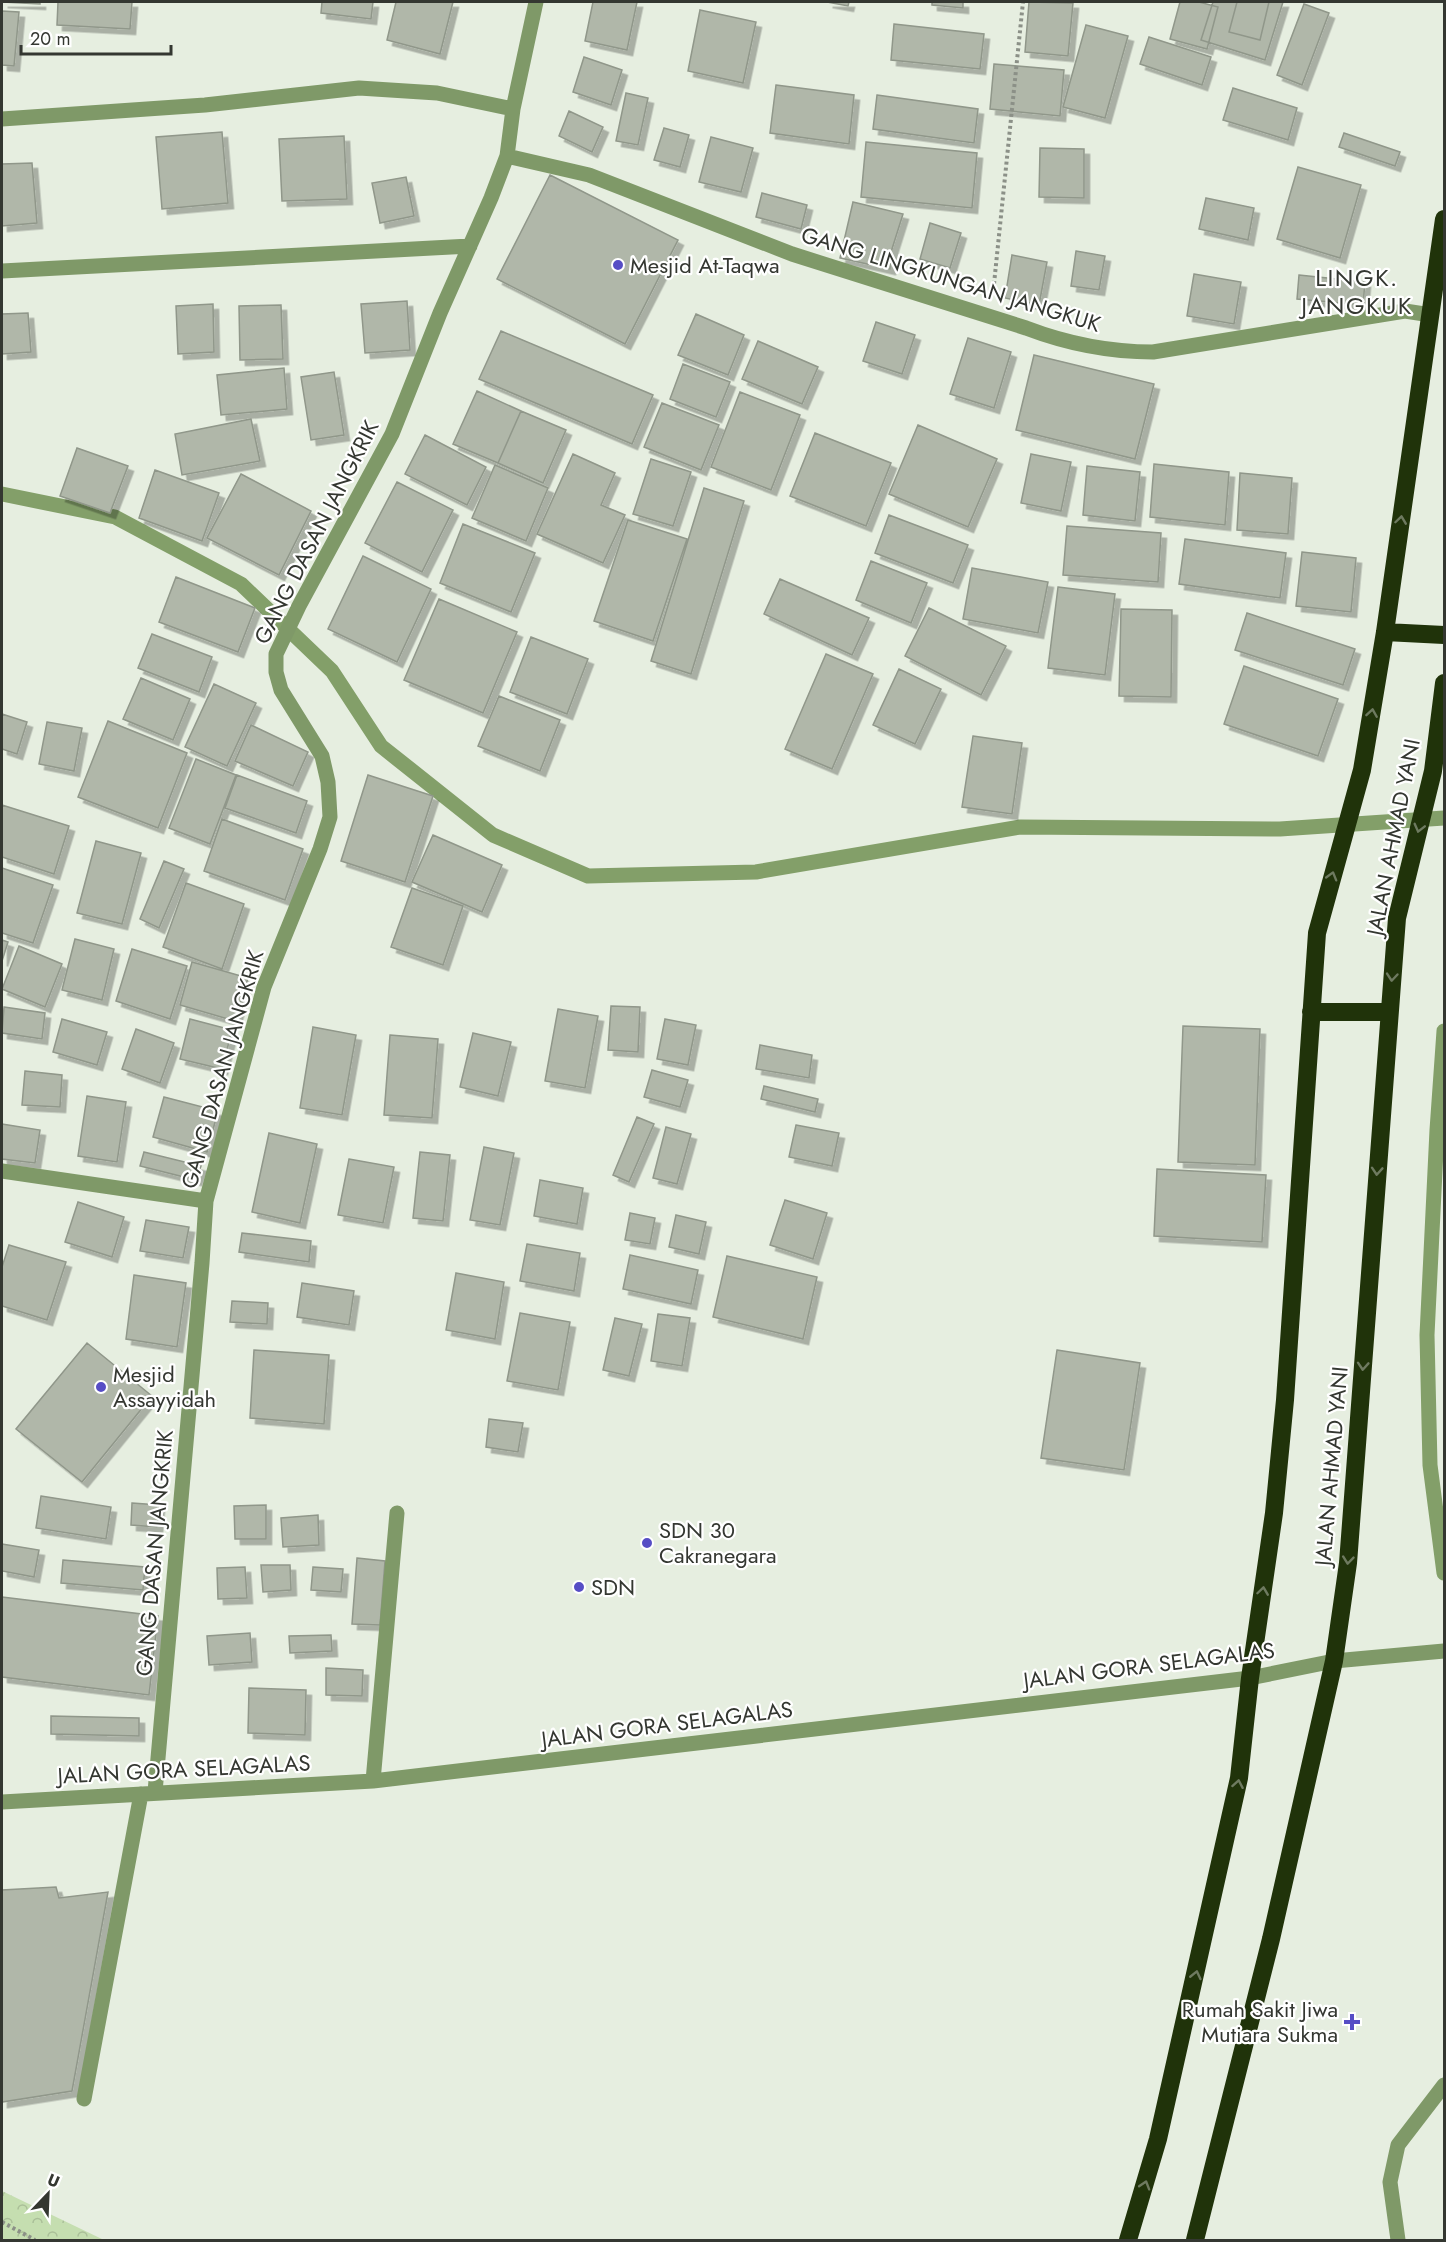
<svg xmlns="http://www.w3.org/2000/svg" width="1446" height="2242" font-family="Jost,sans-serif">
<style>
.park{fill:url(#park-crowns)}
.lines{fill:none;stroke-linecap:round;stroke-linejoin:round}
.stream{stroke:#839f69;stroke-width:15}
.building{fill:#b0b7a9;stroke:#90978a;stroke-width:1.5;filter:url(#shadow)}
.path{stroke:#8b9087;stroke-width:4;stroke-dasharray:3 3;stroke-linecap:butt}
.minor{stroke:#7f9968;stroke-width:15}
.highway{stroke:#20330a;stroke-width:18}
.oneway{stroke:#6e7a60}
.poi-dot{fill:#564dc5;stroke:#fff;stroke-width:2}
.labels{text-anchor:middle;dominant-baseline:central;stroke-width:4.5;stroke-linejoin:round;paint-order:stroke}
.poi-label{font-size:22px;fill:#343731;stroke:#fff;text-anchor:start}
.street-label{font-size:22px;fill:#343731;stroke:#fff}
.neighbourhood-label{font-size:24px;letter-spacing:1.5px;fill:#343731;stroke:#fff}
</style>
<defs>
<pattern id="park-crowns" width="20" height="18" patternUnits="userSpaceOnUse" patternTransform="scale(1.5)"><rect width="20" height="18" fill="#c5deb0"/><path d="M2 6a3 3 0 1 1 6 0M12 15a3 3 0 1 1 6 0" fill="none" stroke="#aabf98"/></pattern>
<filter id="shadow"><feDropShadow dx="5.5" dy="5.5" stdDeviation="0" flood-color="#0004"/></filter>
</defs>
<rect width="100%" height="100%" fill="#e6eee0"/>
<path class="park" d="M 2,2191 L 104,2240 L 2,2240 Z"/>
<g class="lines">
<path class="stream" d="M 2,494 L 115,517 L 241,584 L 332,671 L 381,746 L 493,835 L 588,876 L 756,872 L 1020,827 L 1280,829 L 1444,818
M 1444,1031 L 1437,1130 L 1427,1335 L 1430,1465 L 1444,1573"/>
</g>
<path class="building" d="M 2,2 L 40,2 L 40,4 Z
M 58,2 L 132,2 L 130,29 L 57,25 Z
M 322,2 L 373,2 L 371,19 L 321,13 Z
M 396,2 L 453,2 L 440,54 L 387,40 Z
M 593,2 L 637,2 L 627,50 L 585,41 Z
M 827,2 L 849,2 L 848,6 Z
M 932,2 L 963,2 L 963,8 L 932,5 Z
M 1029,2 L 1073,3 L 1068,56 L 1025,52 Z
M 1180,2 L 1199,2 L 1218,7 L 1207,49 L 1170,39 Z
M 1213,2 L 1283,2 L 1265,60 L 1201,40 Z
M 1237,2 L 1269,2 L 1260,40 L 1229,32 Z
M 1304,4 L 1329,13 L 1302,85 L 1277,75 Z
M 700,10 L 756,22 L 743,83 L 688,71 Z
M 2,11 L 19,12 L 14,66 L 2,65 Z
M 894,24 L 984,34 L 980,69 L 891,60 Z
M 1086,25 L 1128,36 L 1105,118 L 1063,107 Z
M 1149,37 L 1211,57 L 1202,85 L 1140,64 Z
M 584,57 L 622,70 L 611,105 L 573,92 Z
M 994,64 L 1064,70 L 1060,116 L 990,109 Z
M 776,85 L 854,95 L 849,144 L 770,133 Z
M 1233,88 L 1297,108 L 1288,140 L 1223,120 Z
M 626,93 L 648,98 L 638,145 L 616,141 Z
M 877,95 L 978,109 L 974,143 L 873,129 Z
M 569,111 L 603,127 L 592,152 L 559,136 Z
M 664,128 L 689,135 L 680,167 L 654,160 Z
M 222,132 L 228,203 L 162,209 L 156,137 Z
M 1344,133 L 1400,152 L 1395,166 L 1339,147 Z
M 344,136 L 347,199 L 282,201 L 279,139 Z
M 711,137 L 753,148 L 741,192 L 699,182 Z
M 866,142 L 977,153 L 972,208 L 861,197 Z
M 1040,148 L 1084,149 L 1084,198 L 1039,197 Z
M 32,163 L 37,223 L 2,226 L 2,164 Z
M 1298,167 L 1361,185 L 1340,258 L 1277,239 Z
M 550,175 L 678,240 L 625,344 L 497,279 Z
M 406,177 L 414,216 L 380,223 L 372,183 Z
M 762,193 L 807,205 L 801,229 L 756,217 Z
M 1206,198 L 1254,208 L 1248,240 L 1199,229 Z
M 853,202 L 903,214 L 892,249 L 890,269 L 840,258 Z
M 930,223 L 961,233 L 950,268 L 920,259 Z
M 1076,251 L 1105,256 L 1099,290 L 1071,286 Z
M 1012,255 L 1047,262 L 1039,305 L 1005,298 Z
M 1194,274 L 1241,282 L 1234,324 L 1187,316 Z
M 1299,275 L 1365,282 L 1363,305 L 1297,299 Z
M 407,301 L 410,350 L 365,353 L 361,304 Z
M 213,304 L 214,352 L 178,354 L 176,306 Z
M 281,305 L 283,359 L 240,360 L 239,306 Z
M 28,313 L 31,352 L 2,354 L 2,314 Z
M 696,314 L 744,335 L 728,375 L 678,355 Z
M 876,322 L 915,335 L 902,374 L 863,361 Z
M 501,331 L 653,395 L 632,444 L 479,379 Z
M 968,338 L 1011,352 L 994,408 L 950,394 Z
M 758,341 L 818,367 L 802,404 L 742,379 Z
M 1034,355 L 1154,384 L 1135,459 L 1016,430 Z
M 683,364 L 730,382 L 716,417 L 670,399 Z
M 284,368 L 287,409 L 221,415 L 217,375 Z
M 334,372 L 344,435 L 311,440 L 301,377 Z
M 477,391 L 521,411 L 498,463 L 453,444 Z
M 740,392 L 800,415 L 771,490 L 711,467 Z
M 662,403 L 719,425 L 701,470 L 644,447 Z
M 521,411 L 566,430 L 543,483 L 498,463 Z
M 251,419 L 260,461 L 182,475 L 175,434 Z
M 918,425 L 997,459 L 968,527 L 889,494 Z
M 815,433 L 891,463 L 866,526 L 790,496 Z
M 425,435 L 486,467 L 467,505 L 405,474 Z
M 77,448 L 128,466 L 110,513 L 60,496 Z
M 573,454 L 615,473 L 601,505 L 625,515 L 603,563 L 537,534 Z
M 1031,454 L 1071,462 L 1061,511 L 1021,503 Z
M 651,459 L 691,472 L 673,526 L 633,514 Z
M 1154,464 L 1229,472 L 1225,525 L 1150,517 Z
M 495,465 L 548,488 L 526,541 L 472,518 Z
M 1087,466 L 1140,472 L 1135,521 L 1083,515 Z
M 155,470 L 219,493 L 202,541 L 139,518 Z
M 1240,473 L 1292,478 L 1288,534 L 1237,530 Z
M 241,474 L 311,511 L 279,575 L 207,538 Z
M 397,482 L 453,510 L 422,572 L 365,543 Z
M 704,488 L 744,501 L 691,674 L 651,661 Z
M 889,515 L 968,545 L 953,583 L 875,553 Z
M 628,520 L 687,539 L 653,641 L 594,621 Z
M 463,524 L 535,553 L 511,612 L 440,583 Z
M 1067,526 L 1161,533 L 1158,582 L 1063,575 Z
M 1185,539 L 1286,553 L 1280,598 L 1179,584 Z
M 1302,552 L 1356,558 L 1351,612 L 1296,606 Z
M 363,556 L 431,589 L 397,662 L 328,629 Z
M 871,561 L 927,583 L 911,623 L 856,600 Z
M 972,568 L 1048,582 L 1038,633 L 963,619 Z
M 176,577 L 255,608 L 238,652 L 159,622 Z
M 780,579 L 869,618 L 852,655 L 764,614 Z
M 1058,587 L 1115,594 L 1105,675 L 1048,668 Z
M 439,599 L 517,632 L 483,713 L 404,680 Z
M 929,608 L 1006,646 L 981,695 L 905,656 Z
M 1121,609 L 1172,610 L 1171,697 L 1119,696 Z
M 1247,613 L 1355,649 L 1343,685 L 1235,650 Z
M 152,634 L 212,657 L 199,692 L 138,668 Z
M 531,637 L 588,659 L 567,714 L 510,692 Z
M 826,654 L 873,674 L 832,769 L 785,749 Z
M 1244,666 L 1338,699 L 1318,756 L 1224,724 Z
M 899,669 L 941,689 L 915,744 L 873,725 Z
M 141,678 L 190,699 L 173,740 L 123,719 Z
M 214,684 L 256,703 L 227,766 L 185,747 Z
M 499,696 L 560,720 L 540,771 L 478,746 Z
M 2,714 L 27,722 L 17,754 L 2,749 Z
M 108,721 L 187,753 L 158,828 L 78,797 Z
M 47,722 L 82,728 L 74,771 L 39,764 Z
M 251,725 L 308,752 L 293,786 L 235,761 Z
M 973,736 L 1022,743 L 1012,814 L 962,807 Z
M 196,759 L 236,775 L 210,844 L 169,828 Z
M 237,775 L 307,801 L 296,833 L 225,808 Z
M 368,775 L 433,796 L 405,882 L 341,861 Z
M 2,805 L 69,826 L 54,874 L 2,857 Z
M 222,819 L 303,849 L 285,900 L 204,871 Z
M 433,835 L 502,865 L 482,912 L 412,882 Z
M 96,841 L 141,853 L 122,924 L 77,913 Z
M 164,861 L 184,869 L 159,928 L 140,919 Z
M 2,868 L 53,885 L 33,943 L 2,933 Z
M 186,883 L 244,904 L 222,969 L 163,947 Z
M 412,888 L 463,906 L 443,965 L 391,947 Z
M 75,939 L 114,949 L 102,1000 L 62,990 Z
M 2,940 L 8,942 L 2,961 Z
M 19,946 L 62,964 L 45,1007 L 2,989 Z
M 132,949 L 187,966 L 170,1019 L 116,1001 Z
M 192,962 L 248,978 L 235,1021 L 180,1005 Z
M 611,1006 L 640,1007 L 638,1052 L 608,1050 Z
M 4,1007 L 45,1013 L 42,1039 L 2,1033 Z
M 558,1009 L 598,1016 L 585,1088 L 545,1081 Z
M 62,1019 L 107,1032 L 97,1065 L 53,1052 Z
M 190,1019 L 232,1030 L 222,1069 L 180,1059 Z
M 665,1019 L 696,1025 L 688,1065 L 657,1059 Z
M 1183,1026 L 1260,1029 L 1255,1165 L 1178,1162 Z
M 313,1027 L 356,1035 L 342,1115 L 300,1108 Z
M 136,1029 L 174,1043 L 160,1083 L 122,1069 Z
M 473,1033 L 511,1042 L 498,1096 L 460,1087 Z
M 390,1035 L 438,1039 L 432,1118 L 384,1115 Z
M 760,1045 L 812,1055 L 809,1078 L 756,1069 Z
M 652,1070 L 688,1080 L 680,1107 L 644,1097 Z
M 25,1071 L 62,1075 L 60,1107 L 22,1105 Z
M 764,1086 L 818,1099 L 815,1112 L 761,1099 Z
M 87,1096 L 126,1102 L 117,1162 L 78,1156 Z
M 164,1097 L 218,1111 L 207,1152 L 153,1137 Z
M 637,1117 L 654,1124 L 629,1182 L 613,1175 Z
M 2,1124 L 40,1130 L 35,1163 L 2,1159 Z
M 796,1125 L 839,1133 L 832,1166 L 789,1157 Z
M 666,1127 L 691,1134 L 677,1184 L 653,1178 Z
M 269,1133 L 317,1144 L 300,1223 L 252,1212 Z
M 484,1147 L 514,1153 L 500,1225 L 470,1220 Z
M 144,1152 L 201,1166 L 196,1180 L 140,1166 Z
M 420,1152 L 450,1155 L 443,1221 L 413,1218 Z
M 349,1159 L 394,1167 L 383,1223 L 338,1215 Z
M 1157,1169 L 1266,1175 L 1262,1242 L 1154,1236 Z
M 540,1180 L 583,1188 L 577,1224 L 534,1216 Z
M 785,1200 L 827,1213 L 813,1259 L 770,1245 Z
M 78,1202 L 124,1217 L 112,1257 L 65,1242 Z
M 630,1213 L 655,1218 L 650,1244 L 625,1240 Z
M 676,1215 L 706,1222 L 699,1254 L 669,1247 Z
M 146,1220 L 189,1227 L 183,1258 L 140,1251 Z
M 242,1233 L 311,1241 L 309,1262 L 239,1252 Z
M 527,1244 L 580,1253 L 574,1291 L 520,1281 Z
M 9,1245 L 66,1262 L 47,1320 L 2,1306 L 2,1267 Z
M 630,1255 L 698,1270 L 691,1304 L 623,1289 Z
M 727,1256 L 817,1277 L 803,1339 L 713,1317 Z
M 456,1273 L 504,1282 L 495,1339 L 446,1330 Z
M 134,1275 L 186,1283 L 177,1347 L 126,1339 Z
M 302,1283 L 354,1291 L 349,1325 L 297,1317 Z
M 232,1301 L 268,1303 L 267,1324 L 230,1322 Z
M 520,1313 L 570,1322 L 558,1390 L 507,1381 Z
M 658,1314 L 690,1318 L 682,1366 L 651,1361 Z
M 615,1318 L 642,1324 L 629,1376 L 603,1370 Z
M 87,1343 L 152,1396 L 82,1482 L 16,1429 Z
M 254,1350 L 329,1355 L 324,1424 L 250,1418 Z
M 1057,1350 L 1140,1363 L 1124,1470 L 1041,1458 Z
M 489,1419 L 523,1423 L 518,1452 L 486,1447 Z
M 41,1496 L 111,1507 L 106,1539 L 36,1528 Z
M 132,1503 L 159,1505 L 157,1527 L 131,1525 Z
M 266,1505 L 266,1539 L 235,1539 L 234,1506 Z
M 318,1515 L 319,1545 L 283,1547 L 281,1518 Z
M 2,1544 L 39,1550 L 34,1577 L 2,1571 Z
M 357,1558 L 385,1561 L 380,1625 L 352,1624 Z
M 63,1560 L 145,1567 L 143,1590 L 61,1583 Z
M 261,1565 L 290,1565 L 291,1590 L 263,1592 Z
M 245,1567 L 247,1598 L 218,1599 L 217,1568 Z
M 313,1567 L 343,1569 L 341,1592 L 311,1590 Z
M 2,1597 L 158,1616 L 149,1695 L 2,1677 Z
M 250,1633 L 252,1662 L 209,1665 L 207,1636 Z
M 331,1635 L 332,1651 L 290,1653 L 289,1636 Z
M 326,1668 L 363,1670 L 362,1696 L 326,1695 Z
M 249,1688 L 306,1690 L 305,1735 L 248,1733 Z
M 51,1716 L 139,1718 L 139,1736 L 51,1734 Z
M 56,1887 L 59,1898 L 108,1892 L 72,2091 L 2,2102 L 2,1890 Z"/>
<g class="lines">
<path class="path" d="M 994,284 L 1023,2
M 2,2222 L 35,2240"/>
<path class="minor" d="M 2,119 L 205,105 L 359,88 L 437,93 L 513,109
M 507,156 L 589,175 L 792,254 L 1026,328 C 1068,344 1108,352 1153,352 L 1405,311 L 1431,315
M 2,271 L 470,246
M 2,1171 L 206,1201
M 373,1781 L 397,1513
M 155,1792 L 202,1263 L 206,1201 L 264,987 L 320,849 L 330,817 L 328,782 L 322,756 L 281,690 L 276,672 L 276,654 L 299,606 L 392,434 L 440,313 L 491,198 L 507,156 L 513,109 L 536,2
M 2,1802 L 373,1781 L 1250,1678 L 1334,1661 L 1444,1651
M 84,2099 L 141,1794
M 1398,2240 L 1390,2182 L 1398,2145 L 1444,2085"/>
<path class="highway" d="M 1385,632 L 1444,635
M 1311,1012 L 1389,1012
M 1128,2240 L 1158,2139 L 1239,1778 L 1250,1678 L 1274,1513 L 1285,1400 L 1317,933 L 1362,770 L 1385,632 L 1444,219
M 1195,2240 L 1271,1939 L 1334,1661 L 1348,1563 L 1397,918 L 1433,771 L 1444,683"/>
</g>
<defs><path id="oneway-chevron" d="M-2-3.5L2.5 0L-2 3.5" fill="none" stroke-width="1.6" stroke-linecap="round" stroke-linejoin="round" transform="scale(1.5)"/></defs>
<g class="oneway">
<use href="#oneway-chevron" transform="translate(1401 520) rotate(-82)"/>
<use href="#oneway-chevron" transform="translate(1372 713) rotate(-81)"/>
<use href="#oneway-chevron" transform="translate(1419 828) rotate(104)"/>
<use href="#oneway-chevron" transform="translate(1332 876) rotate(-74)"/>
<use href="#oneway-chevron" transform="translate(1392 977) rotate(95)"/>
<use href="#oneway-chevron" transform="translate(1377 1171) rotate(94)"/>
<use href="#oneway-chevron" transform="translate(1363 1366) rotate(94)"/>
<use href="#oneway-chevron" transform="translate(1348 1560) rotate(96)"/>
<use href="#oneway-chevron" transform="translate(1263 1591) rotate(-82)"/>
<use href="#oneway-chevron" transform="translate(1238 1784) rotate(-80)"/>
<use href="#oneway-chevron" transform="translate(1196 1975) rotate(-77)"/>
<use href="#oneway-chevron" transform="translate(1145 2185) rotate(-73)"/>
</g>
<g class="poi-dot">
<circle cx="618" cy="265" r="6"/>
<circle cx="101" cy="1387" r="6"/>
<circle cx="647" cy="1543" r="6"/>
<circle cx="579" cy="1587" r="6"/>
<path d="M1349 2013h6v6h6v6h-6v6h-6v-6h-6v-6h6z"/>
</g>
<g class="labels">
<g class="poi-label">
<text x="630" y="265">Mesjid At-Taqwa</text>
<text x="113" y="1374">Mesjid<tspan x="113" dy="25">Assayyidah</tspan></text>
<text x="659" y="1530">SDN 30<tspan x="659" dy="25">Cakranegara</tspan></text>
<text x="591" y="1587">SDN</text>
<text x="1338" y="2009" text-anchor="end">Rumah Sakit Jiwa<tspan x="1338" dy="25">Mutiara Sukma</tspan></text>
</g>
<g class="street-label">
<text transform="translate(951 279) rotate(17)">GANG LINGKUNGAN JANGKUK</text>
<text transform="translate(316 532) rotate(-63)">GANG DASAN JANGKRIK</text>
<text transform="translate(1393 837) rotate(-79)">JALAN AHMAD YANI</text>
<text transform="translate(222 1069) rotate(-74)">GANG DASAN JANGKRIK</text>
<text transform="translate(1331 1466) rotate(-85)">JALAN AHMAD YANI</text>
<text transform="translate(154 1553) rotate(-85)">GANG DASAN JANGKRIK</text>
<text transform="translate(1149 1665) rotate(-7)">JALAN GORA SELAGALAS</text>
<text transform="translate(667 1724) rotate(-7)">JALAN GORA SELAGALAS</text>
<text transform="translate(184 1769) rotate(-3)">JALAN GORA SELAGALAS</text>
</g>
<g class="neighbourhood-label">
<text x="1357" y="277">LINGK.<tspan x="1357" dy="28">JANGKUK</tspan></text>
</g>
</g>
<rect width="1446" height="2242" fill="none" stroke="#343731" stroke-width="6"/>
<g transform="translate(48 2194) rotate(23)" stroke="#ffffff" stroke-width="4.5" paint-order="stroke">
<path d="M0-4.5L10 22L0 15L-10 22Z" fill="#343731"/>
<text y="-9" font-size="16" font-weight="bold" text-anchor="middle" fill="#343731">U</text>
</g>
<path d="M21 45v9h150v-9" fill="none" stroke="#343731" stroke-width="3"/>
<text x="30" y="45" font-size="18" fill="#343731" stroke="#ffffff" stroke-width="4.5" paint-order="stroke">20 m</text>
</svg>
